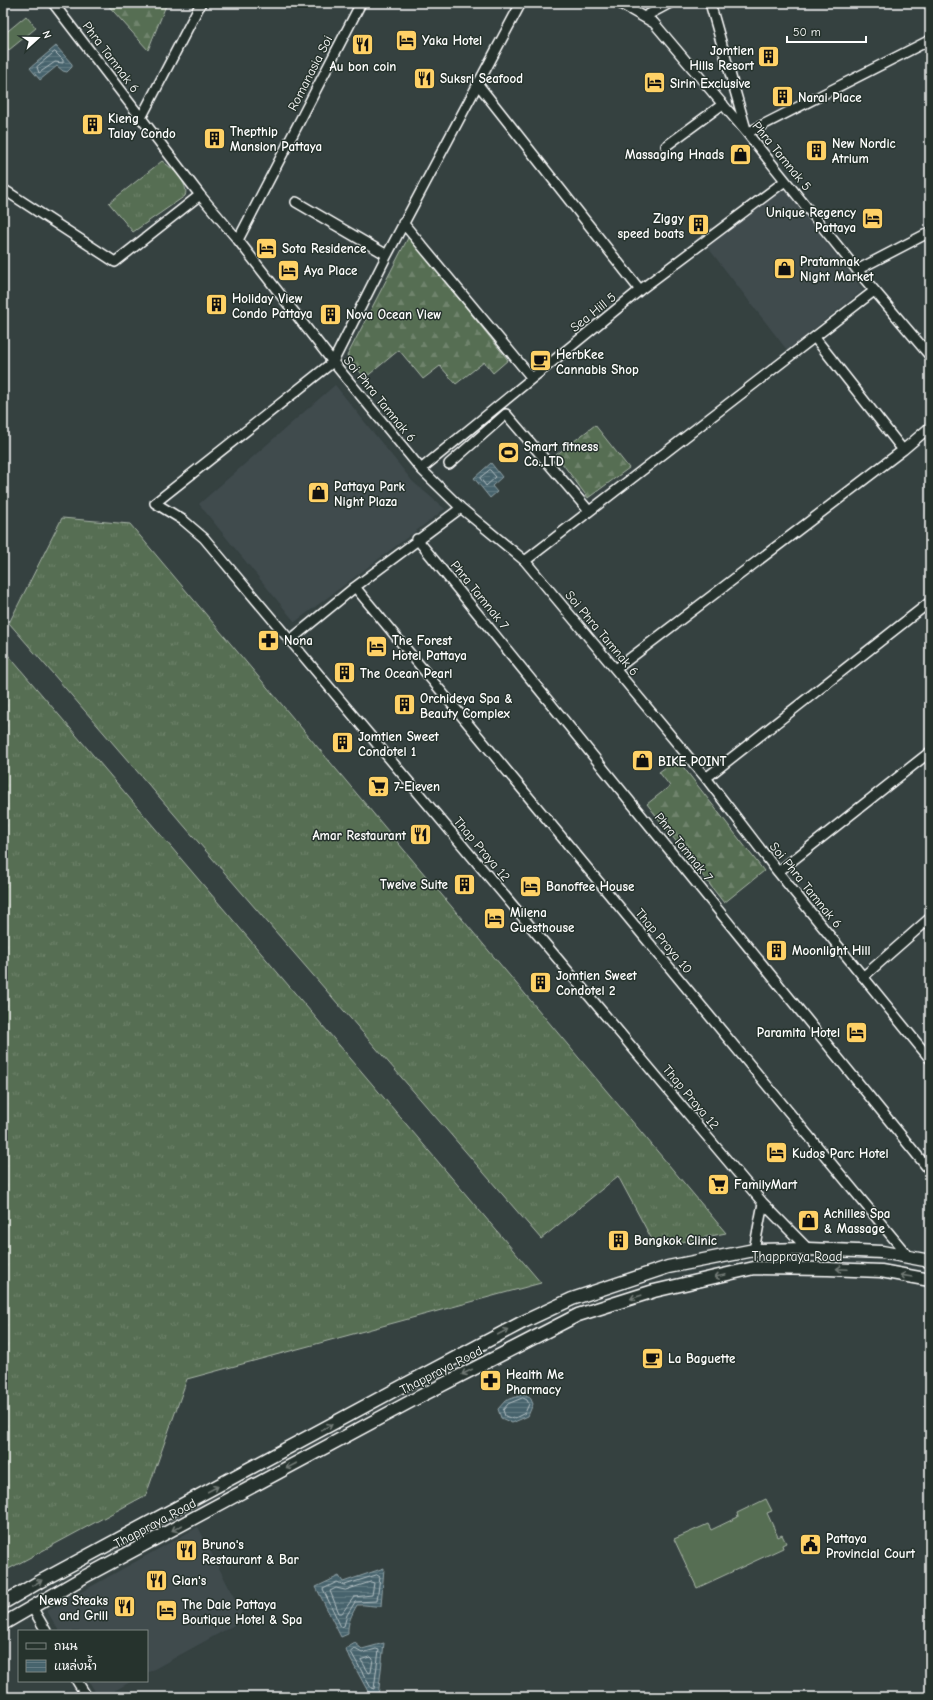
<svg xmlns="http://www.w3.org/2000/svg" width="933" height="1700" font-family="'Comic Neue','Playpen Sans Thai',sans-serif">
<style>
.built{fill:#404b4e}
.grass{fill:url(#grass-tufts);stroke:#aab6a9}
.forest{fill:url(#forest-firs);stroke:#aab6a9}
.garden{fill:#566e53;stroke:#aab6a9}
.water{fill:url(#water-rules);stroke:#91a2a7}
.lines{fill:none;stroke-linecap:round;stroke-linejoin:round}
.shore{stroke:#b5c1c5;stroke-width:1}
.street-casing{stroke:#fff;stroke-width:12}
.secondary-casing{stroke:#fff;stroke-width:15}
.street{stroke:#26332d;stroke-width:9}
.secondary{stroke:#26332d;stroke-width:12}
.oneway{stroke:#727a76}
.labels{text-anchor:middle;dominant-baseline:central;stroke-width:3;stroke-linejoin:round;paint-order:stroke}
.poi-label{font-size:13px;font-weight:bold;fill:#fff;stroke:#26332d;text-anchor:start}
.street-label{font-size:13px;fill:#fff;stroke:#26332d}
</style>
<defs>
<pattern id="grass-tufts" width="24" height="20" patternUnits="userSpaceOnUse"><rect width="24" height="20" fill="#566e53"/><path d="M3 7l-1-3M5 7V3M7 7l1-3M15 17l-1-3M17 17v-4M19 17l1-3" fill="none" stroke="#6f846d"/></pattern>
<pattern id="forest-firs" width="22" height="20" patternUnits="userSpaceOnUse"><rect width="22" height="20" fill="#566e53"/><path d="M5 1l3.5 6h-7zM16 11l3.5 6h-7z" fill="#6f846d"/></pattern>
<pattern id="water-rules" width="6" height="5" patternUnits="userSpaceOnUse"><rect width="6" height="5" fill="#47646d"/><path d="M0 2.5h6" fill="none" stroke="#637b83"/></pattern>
</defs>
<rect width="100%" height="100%" fill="#354140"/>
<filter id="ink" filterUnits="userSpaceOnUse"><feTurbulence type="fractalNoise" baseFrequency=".025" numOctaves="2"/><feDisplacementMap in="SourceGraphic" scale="8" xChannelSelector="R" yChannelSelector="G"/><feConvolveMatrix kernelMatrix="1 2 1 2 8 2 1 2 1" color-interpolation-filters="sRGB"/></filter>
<g filter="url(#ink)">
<path class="built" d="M 782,186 L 863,290 L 787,350 L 706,245 Z
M 335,385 L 413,482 L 445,509 L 295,622 L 199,504 Z
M 198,1527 L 245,1619 L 147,1673 L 147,1631 L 59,1631 L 47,1611 Z
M 89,1681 L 132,1681 L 103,1697 L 97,1695 Z"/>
<path class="grass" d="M 162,161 C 171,167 190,184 185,196 L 133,232 L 109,203 Z
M 62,518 L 130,524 L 726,1233 L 656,1247 L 618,1176 L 541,1239 L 9,623 Z
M 3,649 L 541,1283 L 187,1379 L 146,1495 L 3,1572 Z"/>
<path class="forest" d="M 106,3 L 167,3 L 148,50 Z
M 409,236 L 508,360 L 493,373 L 484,362 L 456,384 L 440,366 L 423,379 L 399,350 L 365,378 L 347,356 Z
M 595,425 L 629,468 L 588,498 L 556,455 Z
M 677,759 L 764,871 L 724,903 L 647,804 L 670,786 L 659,772 Z"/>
<path class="garden" d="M 26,16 L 36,28 L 9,50 L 3,43 L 3,35 Z
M 766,1499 L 772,1511 L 767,1513 L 778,1537 L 782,1535 L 786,1543 L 782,1545 L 783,1548 L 697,1588 L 674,1539 L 708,1524 L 711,1530 L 738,1517 L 737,1513 Z"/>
<path class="water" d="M 56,46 L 72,64 L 72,67 L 67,72 L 63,71 L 57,66 L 40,80 L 30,68 Z
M 491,463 L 502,477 L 492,486 L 497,492 L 490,498 L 474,478 Z
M 524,1394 L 530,1397 L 533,1404 L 528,1416 L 512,1423 L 501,1418 L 498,1409 L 505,1401 Z
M 384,1568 L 381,1606 C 374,1607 365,1604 357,1605 C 352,1614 347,1623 348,1634 L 341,1637 L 316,1587 L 339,1576 L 343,1582 Z
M 355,1643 L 362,1649 L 384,1643 L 378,1697 L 371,1697 L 345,1649 Z"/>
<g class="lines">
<path class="shore" d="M 55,52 L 63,60 L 63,63 L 55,62 L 39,73 L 37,67 Z
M 490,470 L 496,477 L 486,486 L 480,478 Z
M 523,1398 L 527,1400 L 529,1404 L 525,1413 L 513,1419 L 505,1416 L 503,1410 L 508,1404 Z
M 377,1575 L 380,1577 L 377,1601 L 355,1602 L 347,1615 L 344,1626 L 341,1627 L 323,1589 L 337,1582 L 344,1585 Z
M 371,1582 L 374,1583 L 372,1595 L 354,1597 L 342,1613 L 339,1613 L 330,1591 L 336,1588 L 345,1590 Z
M 355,1649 L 362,1653 L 376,1649 L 379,1650 L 374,1689 L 371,1688 L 351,1652 Z
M 371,1657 L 373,1659 L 371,1672 L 369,1673 L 361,1660 Z"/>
<defs>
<path id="street" d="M 53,3 L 200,195 L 238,240 L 333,362 L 421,469 L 461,508 L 525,561 L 706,778 L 778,872 L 930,1059
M 521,3 L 387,255 L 333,362 L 155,503 L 183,520 L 204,538 L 763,1203 L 808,1249
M 619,3 L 654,23 L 747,133 L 857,270 L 930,356
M 710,3 L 747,133 L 930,40
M 644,17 L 670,3
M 477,83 L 640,290
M 141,118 L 201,3
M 666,146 L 723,104
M 3,189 L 115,262 L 200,195
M 296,202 L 387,255
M 403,223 L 532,378
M 238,240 L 361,3
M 857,270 L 930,232
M 815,338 L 903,450
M 449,464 L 506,414 L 589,511
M 421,469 L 640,290 L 785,181
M 417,539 L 930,1171
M 525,561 L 874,291
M 355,587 L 908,1256
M 289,641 L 355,587 L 461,508
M 616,669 L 903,450 L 930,427
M 706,778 L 930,602
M 778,872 L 930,752
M 863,977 L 930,918
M 754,1250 L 763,1203
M 32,1607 L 46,1631
M 77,1681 L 87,1697"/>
<path id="secondary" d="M 3,1603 L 39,1582 L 408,1383 L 523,1322 L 572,1299 L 668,1267 L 754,1250 L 808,1249 L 882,1252 L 930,1261
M 3,1624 L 84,1577 L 417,1398 L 578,1315 L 654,1291 L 754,1268 L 828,1269 L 881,1271 L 930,1280"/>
</defs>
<use href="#street" class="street-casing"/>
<use href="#secondary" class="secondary-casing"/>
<use href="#street" class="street"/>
<use href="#secondary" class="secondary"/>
</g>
<defs><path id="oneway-shaft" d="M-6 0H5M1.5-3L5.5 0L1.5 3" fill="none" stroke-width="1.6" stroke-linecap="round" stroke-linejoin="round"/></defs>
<g class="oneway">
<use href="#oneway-shaft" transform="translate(842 1269) rotate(-177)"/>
<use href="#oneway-shaft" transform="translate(720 1276) rotate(168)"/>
<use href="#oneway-shaft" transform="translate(906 1276) rotate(-170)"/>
<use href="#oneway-shaft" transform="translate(636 1297) rotate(162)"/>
<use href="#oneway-shaft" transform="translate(503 1332) rotate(-28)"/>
<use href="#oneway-shaft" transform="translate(467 1372) rotate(153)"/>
<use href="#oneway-shaft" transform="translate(327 1427) rotate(-28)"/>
<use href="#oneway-shaft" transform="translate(291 1466) rotate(152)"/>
<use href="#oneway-shaft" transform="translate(213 1489) rotate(-28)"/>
<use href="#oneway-shaft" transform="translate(177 1528) rotate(152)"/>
<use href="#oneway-shaft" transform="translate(37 1583) rotate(-30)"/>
</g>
</g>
<defs>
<symbol id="hotel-square" viewBox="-11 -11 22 22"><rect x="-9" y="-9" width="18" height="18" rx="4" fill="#ffd166" stroke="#26332d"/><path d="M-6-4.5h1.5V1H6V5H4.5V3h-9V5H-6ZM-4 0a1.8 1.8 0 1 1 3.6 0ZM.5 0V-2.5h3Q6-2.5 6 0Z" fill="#111"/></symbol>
<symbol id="restaurant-square" viewBox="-11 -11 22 22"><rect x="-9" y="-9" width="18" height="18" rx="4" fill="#ffd166" stroke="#26332d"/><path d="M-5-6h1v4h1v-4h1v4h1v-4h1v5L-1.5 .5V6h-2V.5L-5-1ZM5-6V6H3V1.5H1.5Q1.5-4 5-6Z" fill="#111"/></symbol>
<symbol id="building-square" viewBox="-11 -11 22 22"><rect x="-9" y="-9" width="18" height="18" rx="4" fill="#ffd166" stroke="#26332d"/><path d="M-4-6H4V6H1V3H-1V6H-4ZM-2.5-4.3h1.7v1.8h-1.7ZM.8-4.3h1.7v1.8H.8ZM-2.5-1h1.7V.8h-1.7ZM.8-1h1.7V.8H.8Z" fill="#111"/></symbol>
<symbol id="shop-square" viewBox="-11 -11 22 22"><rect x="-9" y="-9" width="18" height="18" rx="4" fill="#ffd166" stroke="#26332d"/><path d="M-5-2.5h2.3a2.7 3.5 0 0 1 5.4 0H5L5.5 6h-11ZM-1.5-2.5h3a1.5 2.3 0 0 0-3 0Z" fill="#111"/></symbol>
<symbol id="cafe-square" viewBox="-11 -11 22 22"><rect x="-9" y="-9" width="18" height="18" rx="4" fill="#ffd166" stroke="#26332d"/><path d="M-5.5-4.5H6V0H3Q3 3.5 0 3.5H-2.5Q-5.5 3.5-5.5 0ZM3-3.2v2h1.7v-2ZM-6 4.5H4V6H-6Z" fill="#111"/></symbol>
<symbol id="stadium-square" viewBox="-11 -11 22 22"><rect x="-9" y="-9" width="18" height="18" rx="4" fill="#ffd166" stroke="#26332d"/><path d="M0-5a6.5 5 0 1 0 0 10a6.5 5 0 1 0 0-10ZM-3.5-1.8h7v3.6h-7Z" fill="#111"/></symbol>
<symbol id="pharmacy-square" viewBox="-11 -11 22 22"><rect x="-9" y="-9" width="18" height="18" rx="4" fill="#ffd166" stroke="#26332d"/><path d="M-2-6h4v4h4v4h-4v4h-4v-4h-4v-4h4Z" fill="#111"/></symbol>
<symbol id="supermarket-square" viewBox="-11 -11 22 22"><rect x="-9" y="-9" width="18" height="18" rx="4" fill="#ffd166" stroke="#26332d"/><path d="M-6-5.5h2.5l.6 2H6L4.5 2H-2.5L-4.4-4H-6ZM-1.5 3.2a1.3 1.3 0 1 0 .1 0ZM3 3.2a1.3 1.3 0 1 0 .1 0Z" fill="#111"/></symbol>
<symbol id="civic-square" viewBox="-11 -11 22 22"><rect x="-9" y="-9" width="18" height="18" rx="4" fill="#ffd166" stroke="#26332d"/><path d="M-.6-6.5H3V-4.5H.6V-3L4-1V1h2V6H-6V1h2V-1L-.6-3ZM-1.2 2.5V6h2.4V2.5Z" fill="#111"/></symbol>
</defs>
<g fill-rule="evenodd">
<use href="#hotel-square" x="394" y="28" width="25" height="25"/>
<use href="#restaurant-square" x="350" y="32" width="25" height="25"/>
<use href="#building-square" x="756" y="44" width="25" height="25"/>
<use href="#restaurant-square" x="412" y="66" width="25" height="25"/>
<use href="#hotel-square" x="642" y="70" width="25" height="25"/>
<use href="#building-square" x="770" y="84" width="25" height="25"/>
<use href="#building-square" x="80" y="112" width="25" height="25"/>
<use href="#building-square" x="202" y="126" width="25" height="25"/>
<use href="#building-square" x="804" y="138" width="25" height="25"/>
<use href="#shop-square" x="728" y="142" width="25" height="25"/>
<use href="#hotel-square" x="860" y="206" width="25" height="25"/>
<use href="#building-square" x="686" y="212" width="25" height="25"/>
<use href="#hotel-square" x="254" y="236" width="25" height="25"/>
<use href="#shop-square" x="772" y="256" width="25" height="25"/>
<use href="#hotel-square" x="276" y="258" width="25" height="25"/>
<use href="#building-square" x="204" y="292" width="25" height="25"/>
<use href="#building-square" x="318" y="302" width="25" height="25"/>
<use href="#cafe-square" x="528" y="348" width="25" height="25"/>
<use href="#stadium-square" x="496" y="440" width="25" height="25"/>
<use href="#shop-square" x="306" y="480" width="25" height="25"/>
<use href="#pharmacy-square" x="256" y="628" width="25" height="25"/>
<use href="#hotel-square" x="364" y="634" width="25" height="25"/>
<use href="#building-square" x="332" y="660" width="25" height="25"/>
<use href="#building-square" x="392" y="692" width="25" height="25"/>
<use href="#building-square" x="330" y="730" width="25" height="25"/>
<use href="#shop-square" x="630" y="748" width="25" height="25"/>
<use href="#supermarket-square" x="366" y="774" width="25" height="25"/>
<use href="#restaurant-square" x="408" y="822" width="25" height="25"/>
<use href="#building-square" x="452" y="872" width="25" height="25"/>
<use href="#hotel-square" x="518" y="874" width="25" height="25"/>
<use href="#hotel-square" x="482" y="906" width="25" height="25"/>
<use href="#building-square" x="764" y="938" width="25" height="25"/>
<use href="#building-square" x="528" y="970" width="25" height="25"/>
<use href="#hotel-square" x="844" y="1020" width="25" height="25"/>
<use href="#hotel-square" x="764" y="1140" width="25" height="25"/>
<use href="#supermarket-square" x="706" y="1172" width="25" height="25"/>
<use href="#shop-square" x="796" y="1208" width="25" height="25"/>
<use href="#building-square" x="606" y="1228" width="25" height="25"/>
<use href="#cafe-square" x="640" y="1346" width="25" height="25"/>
<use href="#pharmacy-square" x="478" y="1368" width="25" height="25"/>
<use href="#civic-square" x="798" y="1532" width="25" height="25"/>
<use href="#restaurant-square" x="174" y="1538" width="25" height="25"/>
<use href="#restaurant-square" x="144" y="1568" width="25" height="25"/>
<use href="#restaurant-square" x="112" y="1594" width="25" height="25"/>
<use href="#hotel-square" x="154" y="1598" width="25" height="25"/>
</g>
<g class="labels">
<g class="poi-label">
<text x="422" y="40">Yaka Hotel</text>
<text x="754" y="50" text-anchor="end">Jomtien<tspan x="754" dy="15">Hills Resort</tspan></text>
<text x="363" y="66" text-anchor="middle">Au bon coin</text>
<text x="440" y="78">Suksri Seafood</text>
<text x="670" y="83">Sirin Exclusive</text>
<text x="798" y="97">Narai Place</text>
<text x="108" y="118">Kieng<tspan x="108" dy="15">Talay Condo</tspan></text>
<text x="230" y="131">Thepthip<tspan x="230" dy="15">Mansion Pattaya</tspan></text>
<text x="832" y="143">New Nordic<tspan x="832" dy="15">Atrium</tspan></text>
<text x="724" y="154" text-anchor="end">Massaging Hnads</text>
<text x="856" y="212" text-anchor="end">Unique Regency<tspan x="856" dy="15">Pattaya</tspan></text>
<text x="684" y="218" text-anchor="end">Ziggy<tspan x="684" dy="15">speed boats</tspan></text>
<text x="282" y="248">Sota Residence</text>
<text x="800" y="261">Pratamnak<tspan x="800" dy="15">Night Market</tspan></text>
<text x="304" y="270">Aya Place</text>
<text x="232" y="298">Holiday View<tspan x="232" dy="15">Condo Pattaya</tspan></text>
<text x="346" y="314">Nova Ocean View</text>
<text x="556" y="354">HerbKee<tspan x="556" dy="15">Cannabis Shop</tspan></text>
<text x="524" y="446">Smart fitness<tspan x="524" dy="15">Co.,LTD</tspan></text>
<text x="334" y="486">Pattaya Park<tspan x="334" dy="15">Night Plaza</tspan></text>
<text x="284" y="640">Nona</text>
<text x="392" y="640">The Forest<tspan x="392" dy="15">Hotel Pattaya</tspan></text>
<text x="360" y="673">The Ocean Pearl</text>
<text x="420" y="698">Orchideya Spa &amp;<tspan x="420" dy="15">Beauty Complex</tspan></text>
<text x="358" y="736">Jomtien Sweet<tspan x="358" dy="15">Condotel 1</tspan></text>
<text x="658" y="761">BIKE POINT</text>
<text x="394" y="786">7-Eleven</text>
<text x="406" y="835" text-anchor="end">Amar Restaurant</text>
<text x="448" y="884" text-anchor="end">Twelve Suite</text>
<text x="546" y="886">Banoffee House</text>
<text x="510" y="912">Milena<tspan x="510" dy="15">Guesthouse</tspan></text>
<text x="792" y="950">Moonlight Hill</text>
<text x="556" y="975">Jomtien Sweet<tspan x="556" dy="15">Condotel 2</tspan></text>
<text x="840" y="1032" text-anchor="end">Paramita Hotel</text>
<text x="792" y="1153">Kudos Parc Hotel</text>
<text x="734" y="1184">FamilyMart</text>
<text x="824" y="1213">Achilles Spa<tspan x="824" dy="15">&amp; Massage</tspan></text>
<text x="634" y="1240">Bangkok Clinic</text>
<text x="668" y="1358">La Baguette</text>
<text x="506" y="1374">Health Me<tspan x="506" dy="15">Pharmacy</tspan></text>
<text x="826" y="1538">Pattaya<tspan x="826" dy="15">Provincial Court</tspan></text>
<text x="202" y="1544">Bruno's<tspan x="202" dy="15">Restaurant &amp; Bar</tspan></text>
<text x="172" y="1580">Gian's</text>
<text x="108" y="1600" text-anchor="end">News Steaks<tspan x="108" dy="15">and Grill</tspan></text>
<text x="182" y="1604">The Dale Pattaya<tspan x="182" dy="15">Boutique Hotel &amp; Spa</tspan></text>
</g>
<g class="street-label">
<text transform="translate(111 57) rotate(53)">Phra Tamnak 6</text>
<text transform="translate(310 73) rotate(-63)">Romanasia Soi</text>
<text transform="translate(782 156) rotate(51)">Phra Tamnak 5</text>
<text transform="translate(593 312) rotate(-39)">Sea Hill 5</text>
<text transform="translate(380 399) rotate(51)">Soi Phra Tamnak 6</text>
<text transform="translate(480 595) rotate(51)">Phra Tamnak 7</text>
<text transform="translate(602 633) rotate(50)">Soi Phra Tamnak 6</text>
<text transform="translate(684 847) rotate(51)">Phra Tamnak 7</text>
<text transform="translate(482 849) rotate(50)">Thap Praya 12</text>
<text transform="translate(806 885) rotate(51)">Soi Phra Tamnak 6</text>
<text transform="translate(664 941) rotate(50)">Thap Praya 10</text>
<text transform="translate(691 1097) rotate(50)">Thap Praya 12</text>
<text x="797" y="1256">Thappraya Road</text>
<text transform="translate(441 1370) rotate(-27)">Thappraya Road</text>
<text transform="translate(155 1523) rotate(-28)">Thappraya Road</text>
</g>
</g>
<rect width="933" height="1700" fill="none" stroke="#26332d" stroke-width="16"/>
<rect x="8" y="8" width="917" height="1684" fill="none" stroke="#fff" stroke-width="1.5" filter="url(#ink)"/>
<rect x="18" y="1630" width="130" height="52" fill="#26332d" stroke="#7d8581"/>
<rect x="26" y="1643" width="20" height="6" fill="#26332d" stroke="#7d8581"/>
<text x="54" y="1650" font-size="12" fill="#ffffff">ถนน</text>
<rect x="26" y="1660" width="20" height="12" fill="url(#water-rules)" stroke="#7d8581"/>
<text x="54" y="1670" font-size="12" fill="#ffffff">แหล่งน้ำ</text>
<g transform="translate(38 38) rotate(69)" stroke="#26332d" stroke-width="3" paint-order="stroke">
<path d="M0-3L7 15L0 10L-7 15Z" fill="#ffffff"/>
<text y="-6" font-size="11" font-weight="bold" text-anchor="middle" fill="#ffffff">N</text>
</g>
<path d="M787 36v6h79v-6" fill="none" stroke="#ffffff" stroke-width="2"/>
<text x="793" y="36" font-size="12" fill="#ffffff" stroke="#26332d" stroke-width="3" paint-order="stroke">50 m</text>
</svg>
